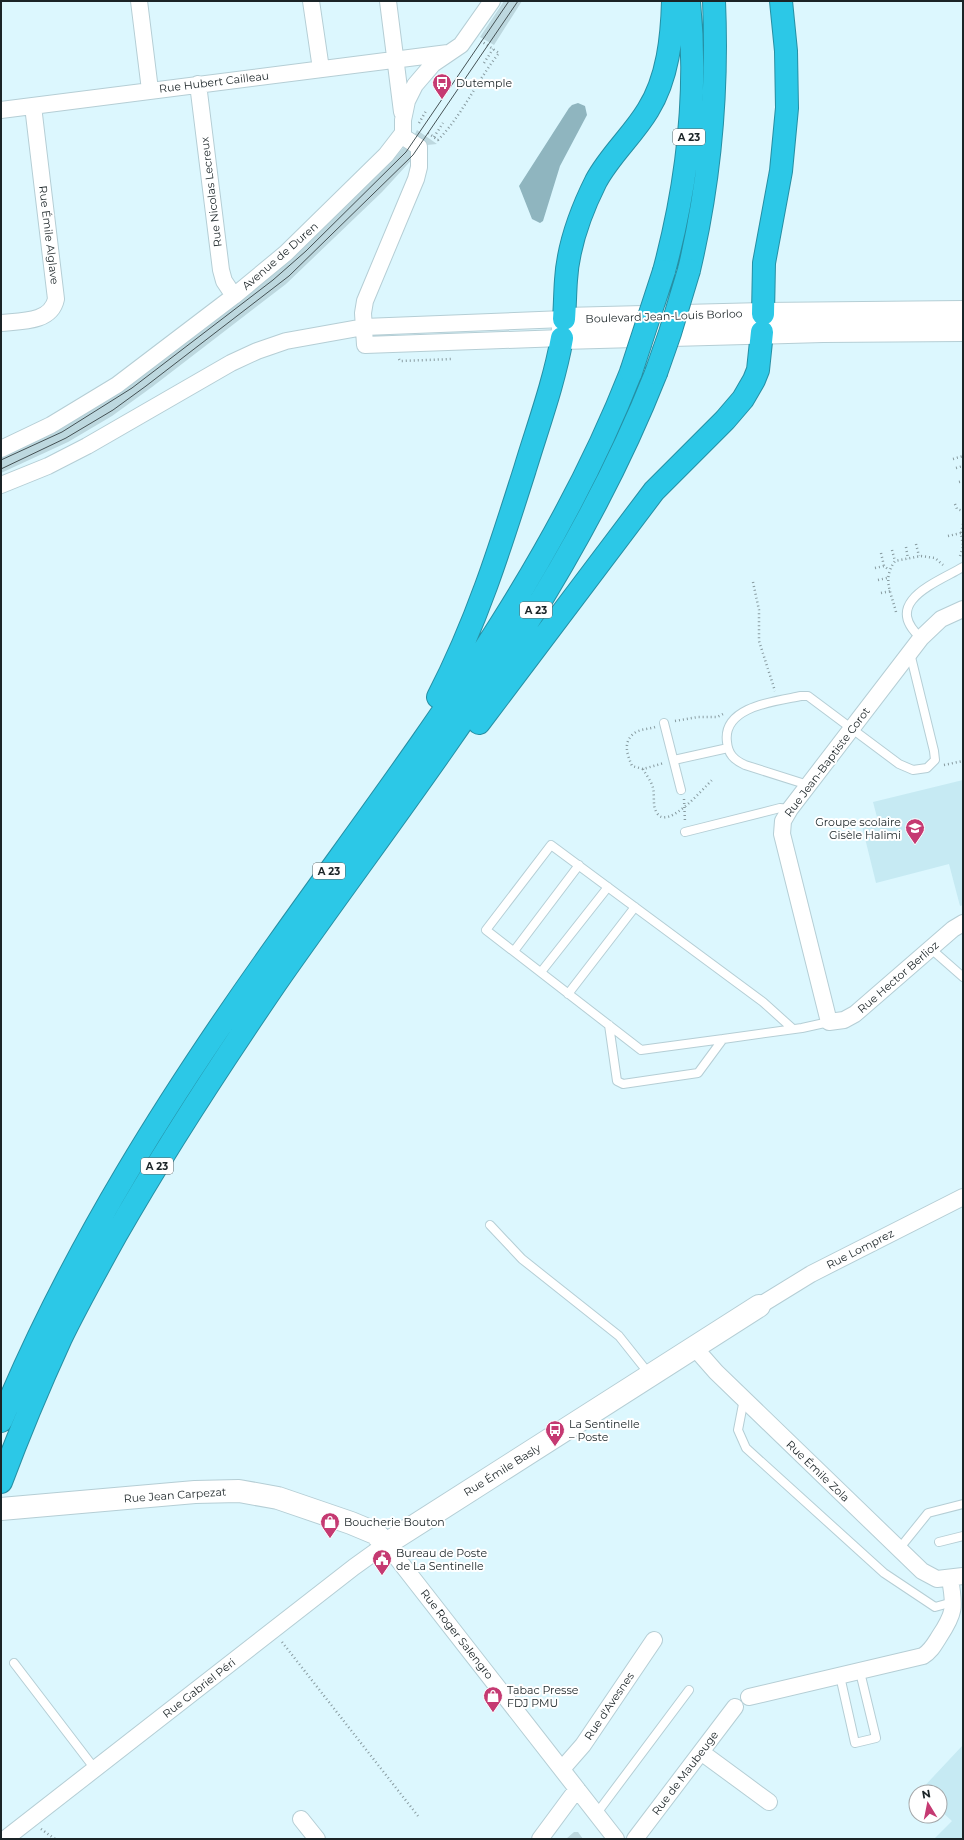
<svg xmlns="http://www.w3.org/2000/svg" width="964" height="1840" font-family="Montserrat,sans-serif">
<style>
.built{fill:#c6eaf3}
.green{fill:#bdd8df}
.water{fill:#8fb5bf}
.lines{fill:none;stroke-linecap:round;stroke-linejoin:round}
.lane-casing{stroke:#b5ced5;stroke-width:10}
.street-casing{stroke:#b5ced5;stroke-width:18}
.secondary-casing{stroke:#b5ced5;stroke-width:24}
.highway-casing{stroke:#268fa4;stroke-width:24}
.path{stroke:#889ba0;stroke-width:2.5;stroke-dasharray:1 3;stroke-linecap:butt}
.lane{stroke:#fff;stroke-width:8}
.street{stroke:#fff;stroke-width:16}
.secondary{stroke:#fff;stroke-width:22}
.highway{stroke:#2cc8e7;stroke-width:22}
.tram{stroke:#455255;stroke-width:1}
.highway-bridge-casing{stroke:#268fa4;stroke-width:24;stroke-linecap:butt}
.highway-bridge{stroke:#2cc8e7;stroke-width:22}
.labels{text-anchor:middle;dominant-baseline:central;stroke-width:4;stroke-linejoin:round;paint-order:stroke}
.shield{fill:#fff;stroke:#5f6668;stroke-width:1}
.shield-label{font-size:10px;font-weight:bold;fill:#1b2427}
.street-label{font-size:11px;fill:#1b2427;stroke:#fff}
.poi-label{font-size:11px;fill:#1b2427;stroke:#fff;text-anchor:start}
</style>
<rect width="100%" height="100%" fill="#dcf7fe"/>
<path class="built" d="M 963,780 L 963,905 L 960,906 L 949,864 L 876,883 L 862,826 L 878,821 L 873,802 Z
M 963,1745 L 963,1839 L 934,1839 L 952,1821 L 940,1810 L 940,1792 L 919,1792 Z"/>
<path class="green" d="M 504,1 L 522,1 L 494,45 L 480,37 Z
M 417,130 L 437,144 L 427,145 L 414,136 Z
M 404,147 L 417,154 L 382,192 L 286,284 L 152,387 L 112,416 L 68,442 L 1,473 L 1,456 L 81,417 L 144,374 L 289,261 L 391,162 Z
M 574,1832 L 578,1832 L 583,1839 L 566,1839 Z"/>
<path class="water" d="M 578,103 L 585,106 L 587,115 L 560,166 L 543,221 L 540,223 L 532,219 L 519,186 L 569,108 L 572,105 Z"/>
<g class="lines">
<defs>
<path id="lane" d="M 921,638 C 881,602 936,583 963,567
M 664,723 L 681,790
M 674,760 L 728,748
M 808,785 L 745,765 C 734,760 728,754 727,742 C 722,706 777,701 801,696 L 808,696 L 899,764 L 913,770 L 927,768 L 935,760 L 934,751 L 910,653
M 685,832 L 780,808 L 790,809
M 930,948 L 963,977
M 514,951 L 579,865
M 541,972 L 608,887
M 568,994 L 635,907
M 609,1025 L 617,1081 L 623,1084 L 698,1073 L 723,1039 L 802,1028 L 829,1022
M 723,1039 L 641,1050 L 486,930 L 551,845 L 763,1002 L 793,1029
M 490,1225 L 522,1259 L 619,1336 L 650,1375
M 744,1399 L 738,1430 L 746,1448 L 884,1573 L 935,1607 L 953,1602
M 939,1542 L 963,1536
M 899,1549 L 928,1513 L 963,1504
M 14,1663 L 95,1769
M 840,1676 L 855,1743 L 876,1738 L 860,1672
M 597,1813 L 689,1690"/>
<path id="street" d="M 139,1 L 150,90
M 311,1 L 321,69
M 388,1 L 402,112
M 198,84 L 221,270 L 224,281 L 234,296
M 1,110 L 448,53
M 402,136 L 419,147 L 419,167 L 416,179 L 365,301 L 363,313 L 365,345 L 562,338
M 1,323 C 20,321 51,323 56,299 L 33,106
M 1,449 L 51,425 L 117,385 L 234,296 L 286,253 L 386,155 L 403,133 L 403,120 L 407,101 L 415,85 L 433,64 L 461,45 L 492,1
M 1,485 L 48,466 L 87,446 L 231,363 L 257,351 L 286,341 L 364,327 L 564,319
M 963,609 L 941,619 L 921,638 L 790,809 L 783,821 L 782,834 L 829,1022 L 844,1020 L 855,1014 L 953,929 L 963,923
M 759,1306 L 811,1274 L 963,1197
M 694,1347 L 716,1372 L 922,1571 L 937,1579 L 963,1576
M 749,1697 L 923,1656 C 931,1651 934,1645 939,1637 C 955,1613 955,1607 950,1579
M 701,1752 L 769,1802
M 562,1769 L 583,1745 L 654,1640
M 301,1819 L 317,1839
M 5,1839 L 354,1567 L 386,1544 L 616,1839
M 540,1839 L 577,1789
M 635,1839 L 735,1707"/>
<path id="secondary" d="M 963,312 L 763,314 L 564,319 L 562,338 L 823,331 L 963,330
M 1,1509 L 195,1492 L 239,1491 L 278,1498 L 351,1523 L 375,1533 L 386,1544 L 759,1306"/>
<path id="highway" d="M 689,270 C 710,181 718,92 714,1
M 664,271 C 688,182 698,92 689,1
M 763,314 L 764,263 L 781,171 L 787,108 L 786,51 L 781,1
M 564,319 C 565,306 565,293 566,280 C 568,247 581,211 596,181 C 610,155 633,135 648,110 C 668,78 672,37 673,1
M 438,697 C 476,624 500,548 525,469 C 538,426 554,383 562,338
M 479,723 L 654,491 L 725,420 L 743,399 L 754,380 L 758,370 L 762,332
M 1,1421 C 72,1249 171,1093 279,942 C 408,760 549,582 631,372
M 1,1482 C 19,1434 39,1386 61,1338 C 78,1303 97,1269 116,1235 C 165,1149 220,1065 276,983 C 415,784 566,601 656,373"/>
</defs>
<use href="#lane" class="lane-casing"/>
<use href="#street" class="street-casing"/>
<use href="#secondary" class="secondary-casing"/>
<use href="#highway" class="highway-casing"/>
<path class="path" d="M 484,63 L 493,49
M 433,86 L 440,86
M 419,123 L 426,111
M 428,133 L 438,140 C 463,114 477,81 499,53 L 481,41
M 434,137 L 443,123
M 399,359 L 400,361 L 453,359
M 953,459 L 963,456
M 956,468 L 963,466
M 959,482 L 963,481
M 955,504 L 957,509 L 963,511
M 963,524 L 961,533 L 963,546
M 948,536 L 961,533
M 916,544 L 919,556
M 906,547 L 908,559
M 892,550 L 895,561
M 881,553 L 884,566
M 960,556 L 963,547
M 875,568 L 884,566 L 889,570
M 878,580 L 887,578
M 753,582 L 759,610 L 759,641 L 775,691
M 881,593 L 891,591
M 896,612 C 891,592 882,579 895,561 L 921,556 L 935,558 L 943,565
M 675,721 L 698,717 L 717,717 L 723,714
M 655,727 C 649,729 642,729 636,732 C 622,741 627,754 632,766 L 643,769 L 664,763
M 944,765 L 963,761
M 643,769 C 646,775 652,782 653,788 C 655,797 652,805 657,813 C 667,831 704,788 712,780
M 684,799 L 685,822
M 282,1642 L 418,1816
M 41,1829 L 55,1839"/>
<use href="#lane" class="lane"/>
<use href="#street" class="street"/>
<use href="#secondary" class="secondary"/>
<use href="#highway" class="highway"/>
<path class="tram" d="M 1,460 L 62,432 L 132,388 L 273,280 L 306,251 L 406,152 L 509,1
M 1,469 L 66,438 L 113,410 L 146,386 L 289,276 L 413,155 L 518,1"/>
<defs>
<path id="highway-bridge" d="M 631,372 L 664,271
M 656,373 L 670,333 L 689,270"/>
</defs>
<use href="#highway-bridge" class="highway-bridge-casing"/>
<use href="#highway-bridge" class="highway-bridge"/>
</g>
<defs>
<symbol id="bus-pin" viewBox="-11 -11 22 30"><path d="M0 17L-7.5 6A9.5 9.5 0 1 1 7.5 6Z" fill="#c53a72" stroke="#fff"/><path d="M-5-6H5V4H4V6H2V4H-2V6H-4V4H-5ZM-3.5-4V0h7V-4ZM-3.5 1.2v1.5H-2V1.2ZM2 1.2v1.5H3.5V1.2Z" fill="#fff"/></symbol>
<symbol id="school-pin" viewBox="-11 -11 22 30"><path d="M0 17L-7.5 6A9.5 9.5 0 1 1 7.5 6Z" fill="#c53a72" stroke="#fff"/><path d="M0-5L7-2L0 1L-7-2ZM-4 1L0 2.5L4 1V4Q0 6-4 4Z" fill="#fff"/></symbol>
<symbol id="shop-pin" viewBox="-11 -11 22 30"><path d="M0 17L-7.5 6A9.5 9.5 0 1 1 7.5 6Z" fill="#c53a72" stroke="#fff"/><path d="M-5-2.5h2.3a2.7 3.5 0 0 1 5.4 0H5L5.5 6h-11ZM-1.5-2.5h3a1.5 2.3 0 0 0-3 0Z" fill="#fff"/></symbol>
<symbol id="civic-pin" viewBox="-11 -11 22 30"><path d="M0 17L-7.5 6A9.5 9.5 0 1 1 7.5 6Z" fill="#c53a72" stroke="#fff"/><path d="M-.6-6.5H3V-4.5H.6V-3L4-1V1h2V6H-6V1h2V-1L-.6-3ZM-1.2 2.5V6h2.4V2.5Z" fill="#fff"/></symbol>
</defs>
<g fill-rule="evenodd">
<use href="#bus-pin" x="431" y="72" width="22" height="30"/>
<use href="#school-pin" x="904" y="817" width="22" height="30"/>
<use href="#bus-pin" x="544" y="1419" width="22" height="30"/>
<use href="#shop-pin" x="319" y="1511" width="22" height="30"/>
<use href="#civic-pin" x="371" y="1548" width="22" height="30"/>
<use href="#shop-pin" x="482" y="1685" width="22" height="30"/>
</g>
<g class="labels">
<g class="shield">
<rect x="673" y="129" width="32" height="16" rx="3"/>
<rect x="520" y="602" width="32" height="16" rx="3"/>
<rect x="313" y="863" width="32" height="16" rx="3"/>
<rect x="141" y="1158" width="32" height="16" rx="3"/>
</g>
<g class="shield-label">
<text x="689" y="137">A 23</text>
<text x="536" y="610">A 23</text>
<text x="329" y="871">A 23</text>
<text x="157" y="1166">A 23</text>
</g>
<g class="street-label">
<text transform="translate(214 82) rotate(-7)">Rue Hubert Cailleau</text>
<text transform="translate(211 192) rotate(-97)">Rue Nicolas Lecreux</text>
<text transform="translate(49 235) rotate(83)">Rue Émile Alglave</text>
<text transform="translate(280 256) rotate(-41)">Avenue de Duren</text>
<text transform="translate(664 316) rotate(-2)">Boulevard Jean-Louis Borloo</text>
<text transform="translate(827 762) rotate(-53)">Rue Jean-Baptiste Corot</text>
<text transform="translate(898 977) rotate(-41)">Rue Hector Berlioz</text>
<text transform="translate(860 1249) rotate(-27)">Rue Lomprez</text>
<text transform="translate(502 1470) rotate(-32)">Rue Émile Basly</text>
<text transform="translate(818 1471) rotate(44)">Rue Émile Zola</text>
<text transform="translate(175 1495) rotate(-4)">Rue Jean Carpezat</text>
<text transform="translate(457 1634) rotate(52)">Rue Roger Salengro</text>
<text transform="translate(199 1688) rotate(-38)">Rue Gabriel Péri</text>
<text transform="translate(609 1706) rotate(-56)">Rue d'Avesnes</text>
<text transform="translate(685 1773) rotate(-53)">Rue de Maubeuge</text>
</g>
<g class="poi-label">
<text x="456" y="83">Dutemple</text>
<text x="901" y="822" text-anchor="end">Groupe scolaire<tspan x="901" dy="13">Gisèle Halimi</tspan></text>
<text x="569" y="1424">La Sentinelle<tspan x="569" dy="13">– Poste</tspan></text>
<text x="344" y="1522">Boucherie Bouton</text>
<text x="396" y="1553">Bureau de Poste<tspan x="396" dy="13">de La Sentinelle</tspan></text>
<text x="507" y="1690">Tabac Presse<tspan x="507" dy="13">FDJ PMU</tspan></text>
</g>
</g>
<rect width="964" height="1840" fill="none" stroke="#1b2427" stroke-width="4"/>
<g transform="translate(928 1804) rotate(350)"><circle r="19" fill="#ffffff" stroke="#a4a7a9"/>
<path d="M0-3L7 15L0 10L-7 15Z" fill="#c53a72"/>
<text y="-6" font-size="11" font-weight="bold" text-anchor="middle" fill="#1b2427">N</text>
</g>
</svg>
